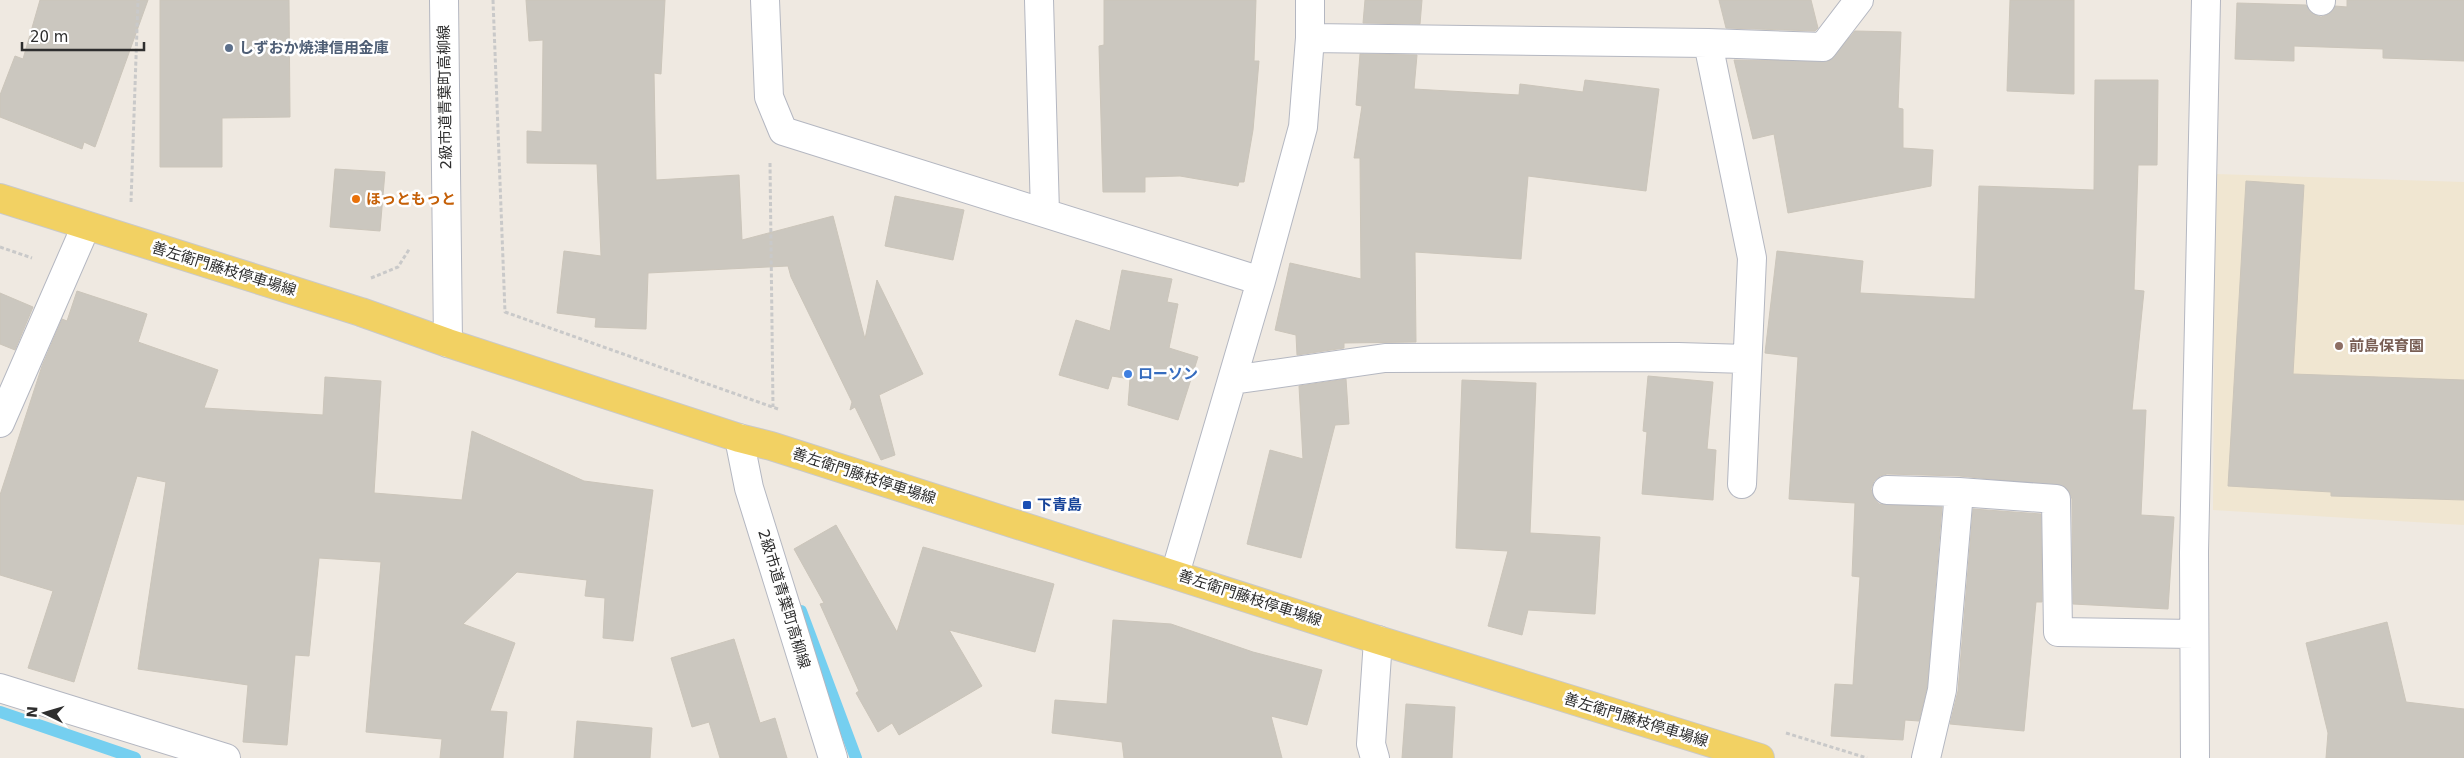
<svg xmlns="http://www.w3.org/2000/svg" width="2464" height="758" font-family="'DejaVu Sans','Noto Sans JP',sans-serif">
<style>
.education{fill:#f0e6d1}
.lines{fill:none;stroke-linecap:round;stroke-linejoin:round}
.stream{stroke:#75cff0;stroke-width:12}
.building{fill:#cbc7bf;stroke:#cbc5ba}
.minor-casing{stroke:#b4b7c1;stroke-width:30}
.major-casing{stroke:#c9c9c9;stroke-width:30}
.path{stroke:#c9c9c9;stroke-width:3;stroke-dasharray:4 2.5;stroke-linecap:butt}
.minor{stroke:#fff;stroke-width:28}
.major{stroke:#f2d163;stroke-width:28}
.service-dot{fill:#5c6f8a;stroke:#fff;stroke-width:2}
.food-dot{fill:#e8710a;stroke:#fff;stroke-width:2}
.education-dot{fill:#8d6e63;stroke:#fff;stroke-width:2}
.shop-dot{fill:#3f7fe0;stroke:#fff;stroke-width:2}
.transit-dot{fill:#1a4fb4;stroke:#fff;stroke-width:2}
.labels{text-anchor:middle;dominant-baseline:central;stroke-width:5;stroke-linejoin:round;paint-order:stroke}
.service-label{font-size:15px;font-weight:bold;fill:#4e5e75;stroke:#fff;text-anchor:start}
.street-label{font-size:15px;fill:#2e2e2e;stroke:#fff}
.food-label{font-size:15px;font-weight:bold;fill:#c56008;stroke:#fff;text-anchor:start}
.education-label{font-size:15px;font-weight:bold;fill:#785e54;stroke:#fff;text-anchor:start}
.shop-label{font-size:15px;font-weight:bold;fill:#366cbe;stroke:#fff;text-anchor:start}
.transit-label{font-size:15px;font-weight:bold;fill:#164399;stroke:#fff;text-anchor:start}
</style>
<rect width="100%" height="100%" fill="#efe9e1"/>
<path class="education" d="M 2215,174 L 2464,182 L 2464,525 L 2213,510 Z"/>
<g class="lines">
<path class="stream" d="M 801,611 L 856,758
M 0,712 L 135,758"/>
</g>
<path class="building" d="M 40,0 L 148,0 L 95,147 L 84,142 L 82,149 L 0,117 L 0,95 L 15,56 L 23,59 Z
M 160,0 L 289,0 L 290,117 L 222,118 L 222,167 L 160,167 Z
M 526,0 L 665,0 L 661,74 L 654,73 L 656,180 L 739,175 L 742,240 L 833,216 L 865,339 L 877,280 L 923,374 L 879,395 L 895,455 L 881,460 L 855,407 L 850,410 L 852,402 L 791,277 L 788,266 L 648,273 L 646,329 L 595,327 L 596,318 L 557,313 L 564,251 L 601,256 L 597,164 L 527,163 L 527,131 L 542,132 L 543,40 L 529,41 Z
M 1104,0 L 1256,0 L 1254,61 L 1259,61 L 1253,130 L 1244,182 L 1239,182 L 1238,186 L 1180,176 L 1145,177 L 1145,192 L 1103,192 L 1099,46 L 1104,45 Z
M 1365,0 L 1422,0 L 1420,24 L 1363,23 Z
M 1719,0 L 1811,0 L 1818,28 L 1815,31 L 1726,28 Z
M 2010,0 L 2074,0 L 2074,94 L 2007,91 Z
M 2347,0 L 2464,0 L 2464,61 L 2383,58 L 2383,49 L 2294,46 L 2294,61 L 2235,59 L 2237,3 L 2306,5 L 2313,14 L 2321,17 L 2329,14 L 2335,6 L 2347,7 Z
M 1855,31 L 1901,32 L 1898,108 L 1903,109 L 1903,148 L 1933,150 L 1931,186 L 1788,213 L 1774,134 L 1753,139 L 1734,60 L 1829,61 Z
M 1360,54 L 1417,55 L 1414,89 L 1519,95 L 1520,84 L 1583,92 L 1585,80 L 1659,89 L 1646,191 L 1528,176 L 1521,259 L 1415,252 L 1416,342 L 1344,343 L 1344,348 L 1297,355 L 1296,335 L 1275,330 L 1290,263 L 1361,279 L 1360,158 L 1354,158 L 1362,106 L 1356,105 Z
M 2095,80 L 2158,80 L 2157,165 L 2138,165 L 2134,290 L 2144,291 L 2132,410 L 2146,410 L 2141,515 L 2174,517 L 2168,609 L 2073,604 L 2072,499 L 2069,491 L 2064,486 L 1959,476 L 1887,474 L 1880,476 L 1874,481 L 1871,489 L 1874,498 L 1879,504 L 1942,507 L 1927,688 L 1919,721 L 1905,720 L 1903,740 L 1831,736 L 1835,684 L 1853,685 L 1860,577 L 1852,576 L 1855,503 L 1789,499 L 1798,357 L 1765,353 L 1777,251 L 1863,261 L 1860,293 L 1975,299 L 1979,186 L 2094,190 Z
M 335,169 L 385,172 L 380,231 L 330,227 Z
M 2246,181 L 2304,185 L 2293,374 L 2464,380 L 2464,500 L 2331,496 L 2331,492 L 2228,486 Z
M 895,196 L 964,210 L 953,260 L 885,246 Z
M 1122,270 L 1172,279 L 1167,302 L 1178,304 L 1169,348 L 1198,357 L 1178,420 L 1128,405 L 1130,379 L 1112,376 L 1108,389 L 1059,375 L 1076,320 L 1110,331 Z
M 77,291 L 147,314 L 138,342 L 218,370 L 204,408 L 323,415 L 325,377 L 381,381 L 374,493 L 462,500 L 472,431 L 584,481 L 653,490 L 633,641 L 603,638 L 605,598 L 585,596 L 587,580 L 517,572 L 463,624 L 515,643 L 490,711 L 507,712 L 503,758 L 440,758 L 442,739 L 366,732 L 381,562 L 319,558 L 309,656 L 295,655 L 287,745 L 243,742 L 248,685 L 138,669 L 166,482 L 137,476 L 74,682 L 28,668 L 53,591 L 0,575 L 0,495 L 42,366 L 62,319 L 67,321 Z
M 0,293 L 33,307 L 15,350 L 0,344 Z
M 1648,376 L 1713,382 L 1707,449 L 1716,450 L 1713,500 L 1642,494 L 1647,432 L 1643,431 Z
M 1346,379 L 1349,424 L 1335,425 L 1301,558 L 1247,544 L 1270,450 L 1303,459 L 1299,386 Z
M 1462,380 L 1536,383 L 1530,533 L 1600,537 L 1595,614 L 1528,610 L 1522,635 L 1488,626 L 1508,551 L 1456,548 Z
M 1973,509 L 2041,514 L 2042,602 L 2036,602 L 2024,731 L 1950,724 L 1958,691 Z
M 836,525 L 897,632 L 923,547 L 1054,584 L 1035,652 L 949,630 L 982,686 L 899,735 L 892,723 L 878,732 L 856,693 L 859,691 L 820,604 L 824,603 L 794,549 Z
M 1113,620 L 1171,624 L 1253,652 L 1322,670 L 1307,725 L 1271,716 L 1282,758 L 1124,758 L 1122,742 L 1052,733 L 1055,700 L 1107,704 Z
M 2387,622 L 2406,702 L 2464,709 L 2464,758 L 2326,758 L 2328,733 L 2306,643 Z
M 734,639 L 760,723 L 775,718 L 787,758 L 720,758 L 709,722 L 692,727 L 671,658 Z
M 1406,704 L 1455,707 L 1452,758 L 1402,758 Z
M 577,721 L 652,728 L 650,758 L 574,758 Z"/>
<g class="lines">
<defs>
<path id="minor" d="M 444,0 L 448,343
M 765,0 L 769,97 L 783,131 L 1261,281
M 1039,0 L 1045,213
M 2321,1 L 2321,0
M 1310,38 L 1708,43 L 1823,47 L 1859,0
M 1708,43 L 1752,258 L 1742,484
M 1232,380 L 1385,358 L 1678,357 L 1747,359
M 0,423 L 86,226
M 739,438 L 749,488 L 833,758
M 1887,490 L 1959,492
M 1175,574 L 1261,281 L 1303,127 L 1310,38 L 1310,0
M 0,688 L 226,758
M 1375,758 L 1371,744 L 1378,640
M 1926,758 L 1942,690 L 1959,492 L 2056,499 L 2058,632 L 2194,634
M 2195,758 L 2194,552 L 2206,0"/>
<path id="major" d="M 0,198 L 361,312 L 448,343 L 739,438 L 771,446 L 1378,640 L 1760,758"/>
</defs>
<use href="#minor" class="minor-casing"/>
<use href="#major" class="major-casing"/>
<path class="path" d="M 493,0 L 505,312 L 778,409
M 770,163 L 773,407
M 131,202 L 138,0
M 0,247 L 32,258
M 371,278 L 398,267 L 410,248
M 1786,733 L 1867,758"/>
<use href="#minor" class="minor"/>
<use href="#major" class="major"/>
</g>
<circle class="service-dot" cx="229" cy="48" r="5"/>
<circle class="food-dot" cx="356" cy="199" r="5"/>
<circle class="education-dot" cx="2339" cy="346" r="5"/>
<circle class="shop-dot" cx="1128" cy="374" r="5"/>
<rect class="transit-dot" x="1022" y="500" width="10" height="10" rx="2.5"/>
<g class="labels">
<g class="service-label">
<text x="239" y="48">しずおか焼津信用金庫</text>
</g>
<g class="street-label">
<text transform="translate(445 97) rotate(-91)">2級市道青葉町高柳線</text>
<text transform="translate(224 269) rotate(17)">善左衛門藤枝停車場線</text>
<text transform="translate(864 476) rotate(18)">善左衛門藤枝停車場線</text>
<text transform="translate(1250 598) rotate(18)">善左衛門藤枝停車場線</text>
<text transform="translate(784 599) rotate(73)">2級市道青葉町高柳線</text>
<text transform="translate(1636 720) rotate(17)">善左衛門藤枝停車場線</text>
</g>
<g class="food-label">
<text x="366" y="199">ほっともっと</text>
</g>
<g class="education-label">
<text x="2349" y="346">前島保育園</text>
</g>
<g class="shop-label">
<text x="1138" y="374">ローソン</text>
</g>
<g class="transit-label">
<text x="1037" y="505">下青島</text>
</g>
</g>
<g transform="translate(45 713) rotate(275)" stroke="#ffffff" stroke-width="4" paint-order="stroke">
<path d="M0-4L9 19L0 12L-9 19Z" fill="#2e2e2e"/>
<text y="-8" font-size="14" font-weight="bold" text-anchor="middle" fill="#2e2e2e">N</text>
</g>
<path d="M22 42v8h122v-8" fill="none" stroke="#2e2e2e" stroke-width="2.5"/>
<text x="30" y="42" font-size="15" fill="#2e2e2e" stroke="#ffffff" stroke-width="4" paint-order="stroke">20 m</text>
</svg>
